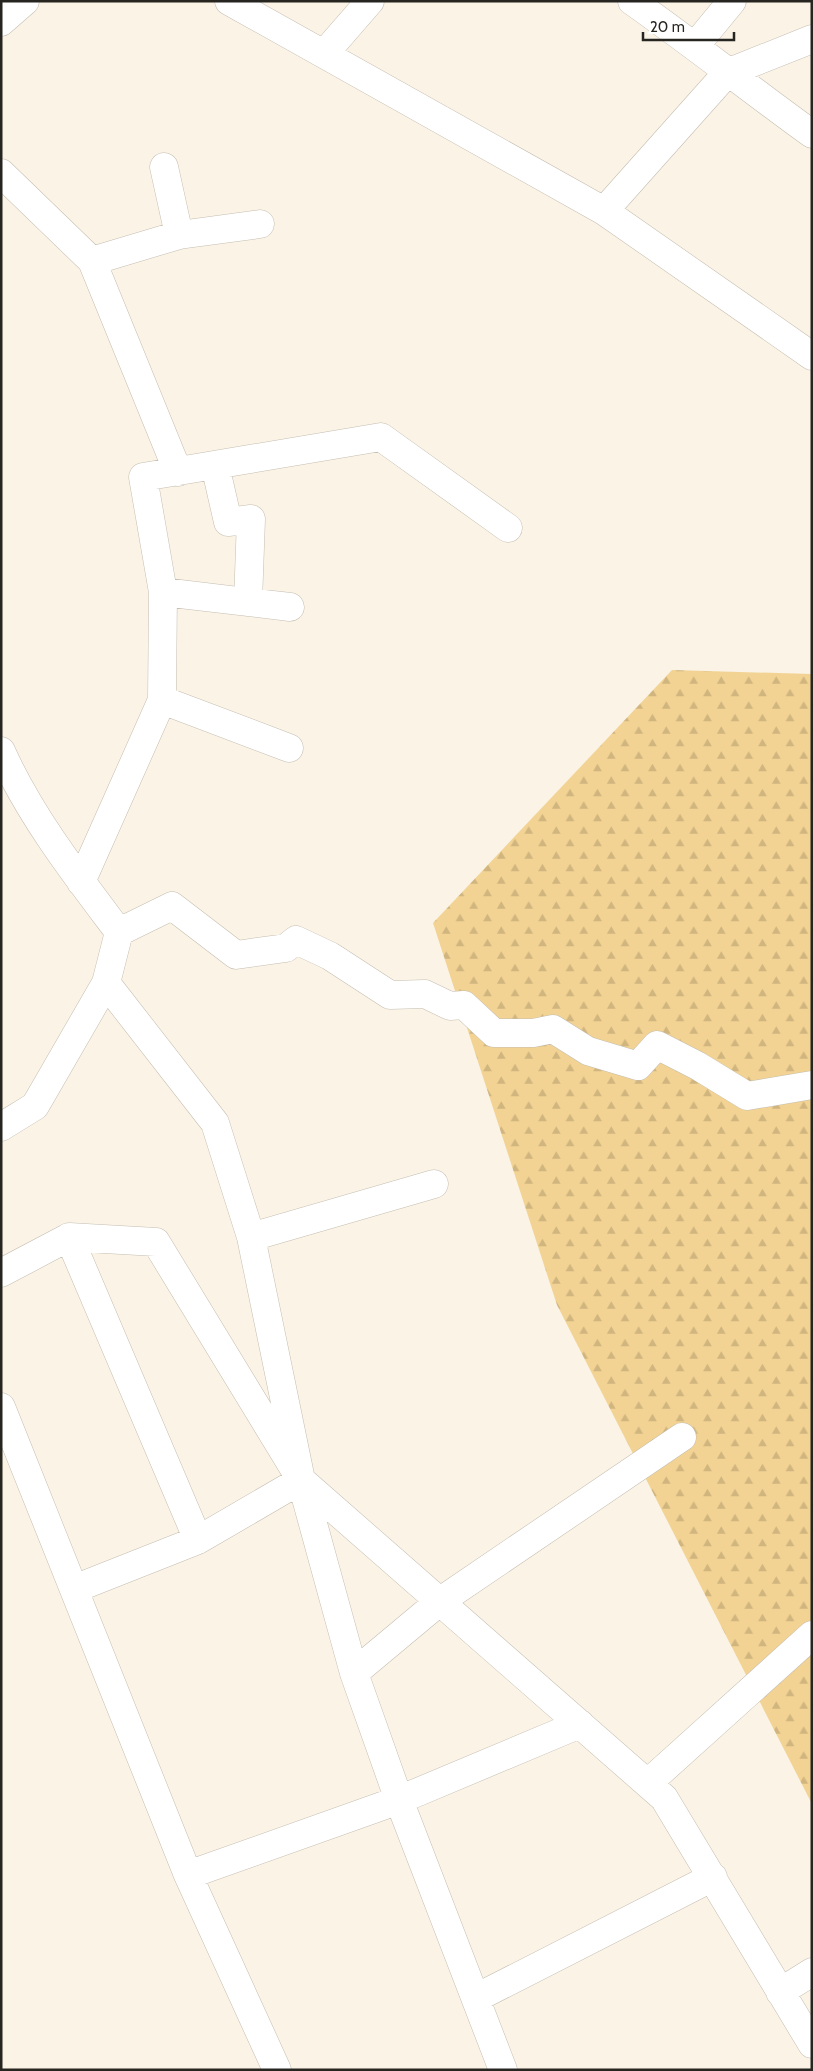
<svg xmlns="http://www.w3.org/2000/svg" width="813" height="2071" font-family="Cabin,sans-serif">
<style>
.forest{fill:url(#forest-firs)}
.lines{fill:none;stroke-linecap:round;stroke-linejoin:round}
.street-casing{stroke:#c5beb1;stroke-width:29}
.street{stroke:#fff;stroke-width:28}
</style>
<defs>
<pattern id="forest-firs" width="22" height="20" patternUnits="userSpaceOnUse" patternTransform="scale(1.25)"><rect width="22" height="20" fill="#f2d393"/><path d="M5 1l3.5 6h-7zM16 11l3.5 6h-7z" fill="#d0b57e"/></pattern>
</defs>
<rect width="100%" height="100%" fill="#faf3e6"/>
<path class="forest" d="M 672,670 L 812,674 L 812,1804 L 557,1305 L 433,923 Z"/>
<g class="lines">
<defs>
<path id="street" d="M 229,1 L 604,211 L 812,356
M 632,1 C 693,44 751,90 812,134
M 1,22 L 25,1
M 695,46 L 732,1
M 324,54 L 370,1
M 164,167 L 179,235
M 1,173 L 92,261
M 604,211 L 727,73 L 812,39
M 215,465 L 228,522 L 251,519 L 248,602
M 178,472 L 92,261 L 179,235 L 260,224
M 163,592 L 290,607
M 162,700 L 289,748
M 1,751 C 30,816 76,875 119,932 L 106,983 L 35,1106 L 1,1127
M 81,882 L 162,700 L 163,592 L 143,477 L 381,437 L 508,528
M 119,932 L 172,906 L 236,955 L 286,948 L 296,940 L 330,956 L 390,995 L 425,994 L 450,1006 L 464,1005 L 494,1033 L 533,1033 L 553,1029 L 588,1051 L 638,1066 L 657,1045 L 698,1066 L 747,1096 L 812,1085
M 106,983 L 215,1123 L 251,1237 L 301,1480 L 354,1673 L 399,1800 L 503,2070
M 69,1237 L 198,1540
M 251,1237 L 434,1184
M 1,1273 L 69,1237 L 156,1242 L 301,1480 L 664,1798 L 812,2044
M 1,1407 L 188,1875 L 277,2070
M 74,1589 L 198,1540 L 301,1480
M 354,1673 L 439,1602 L 682,1437
M 648,1783 L 812,1635
M 188,1875 L 399,1800 L 580,1724
M 780,1992 L 812,1972
M 476,1998 L 713,1877"/>
</defs>
<use href="#street" class="street-casing"/>
<use href="#street" class="street"/>
</g>
<rect width="813" height="2071" fill="none" stroke="#272520" stroke-width="5"/>
<path d="M643 32v8h91v-8" fill="none" stroke="#272520" stroke-width="2.5"/>
<text x="650" y="32" font-size="15" fill="#272520" stroke="#ffffff" stroke-width="4" paint-order="stroke">20 m</text>
</svg>
